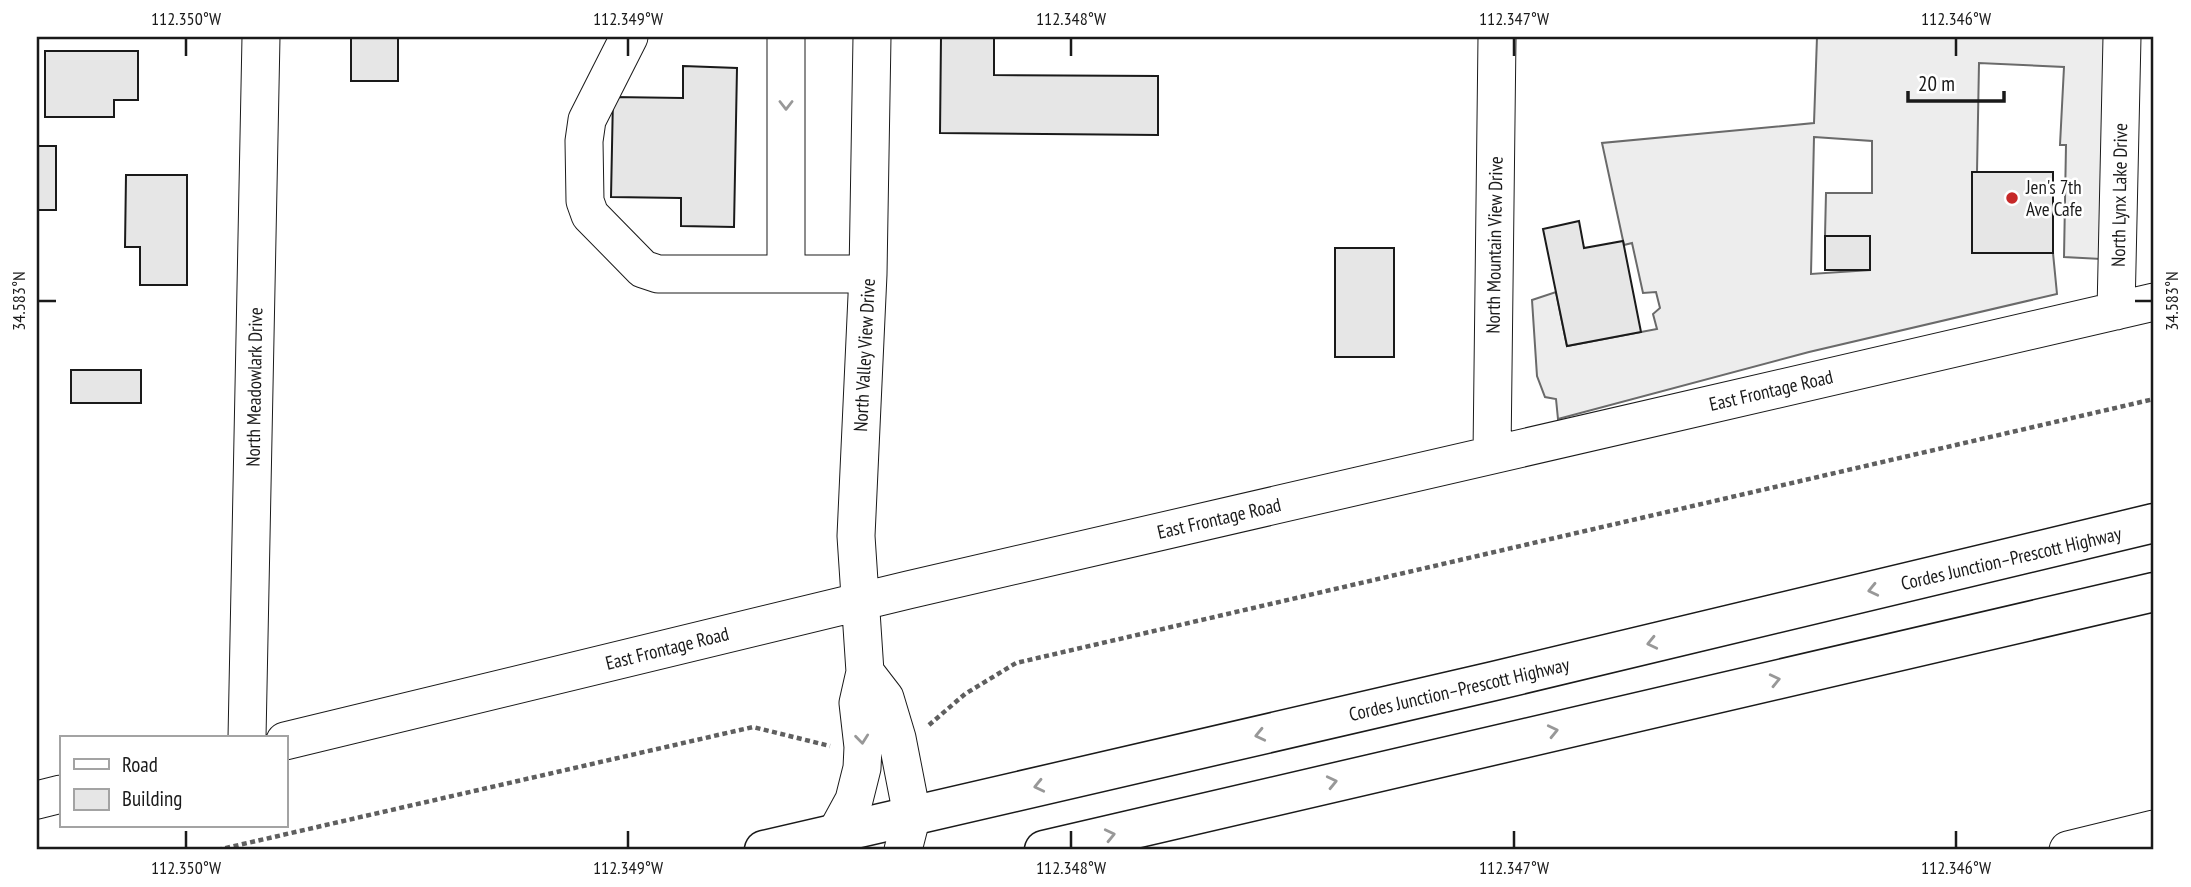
<svg xmlns="http://www.w3.org/2000/svg" width="2191" height="887" font-family="'PT Sans Narrow',sans-serif">
<style>
.parking{fill:#ededed;stroke:#6a6a6a;stroke-width:2;fill-rule:evenodd}
.building{fill:#e6e6e6;stroke:#1a1a1a;stroke-width:2}
.lines{fill:none;stroke-linecap:round;stroke-linejoin:round}
.minor-casing{stroke:#1a1a1a;stroke-width:39}
.major-casing{stroke:#1a1a1a;stroke-width:41}
.path{stroke:#5f5f5f;stroke-width:4.5;stroke-dasharray:5 3.5;stroke-linecap:butt}
.minor{stroke:#fff;stroke-width:37}
.major{stroke:#fff;stroke-width:38}
.oneway{stroke:#989898}
.ticks{fill:none;stroke:#1a1a1a;stroke-width:2.5}
.poi-dot{fill:#c62828;stroke:#fff;stroke-width:2.5}
.labels{text-anchor:middle;dominant-baseline:central;stroke-width:5;stroke-linejoin:round;paint-order:stroke}
.poi-label{font-size:19px;fill:#1a1a1a;stroke:#fff;text-anchor:start}
.street-label{font-size:19px;fill:#1a1a1a;stroke:#fff}
.neatline{fill:none;stroke:#1a1a1a;stroke-width:2.5}
.ticks-label{font-size:18px;text-anchor:middle;fill:#1a1a1a}
</style>
<rect width="100%" height="100%" fill="#fff"/>
<path class="parking" d="M 1817,37 L 2110,37 L 2101,259 L 2064,257 L 2066,145 L 2060,145 L 2064,67 L 1979,63 L 1977,172 L 1973,253 L 2053,253 L 2057,294 L 1809,352 L 1558,419 L 1556,399 L 1545,397 L 1537,376 L 1532,300 L 1556,292 L 1567,346 L 1657,329 L 1653,314 L 1660,308 L 1656,292 L 1643,293 L 1632,243 L 1624,245 L 1602,143 L 1814,123 ZM 1814,137 L 1872,141 L 1872,193 L 1826,193 L 1825,236 L 1870,236 L 1870,270 L 1811,274 Z"/>
<path class="building" d="M 351,37 L 398,37 L 398,81 L 351,81 Z
M 941,37 L 994,37 L 994,75 L 1158,76 L 1158,135 L 940,133 Z
M 45,51 L 138,51 L 138,100 L 114,100 L 114,117 L 45,117 Z
M 683,66 L 737,68 L 734,227 L 681,226 L 681,198 L 611,197 L 613,97 L 683,98 Z
M 37,146 L 56,146 L 56,210 L 37,210 Z
M 1972,172 L 2053,172 L 2053,253 L 1972,253 Z
M 126,175 L 187,175 L 187,285 L 140,285 L 140,247 L 125,247 Z
M 1579,221 L 1584,248 L 1623,241 L 1641,332 L 1567,346 L 1543,229 Z
M 1825,236 L 1870,236 L 1870,270 L 1825,270 Z
M 1335,248 L 1394,248 L 1394,357 L 1335,357 Z
M 71,370 L 141,370 L 141,403 L 71,403 Z"/>
<g class="lines">
<defs>
<path id="minor" d="M 629,37 L 587,120 L 584,141 L 585,201 L 590,215 L 643,269 L 658,274 L 868,274
M 786,37 L 786,274
M 2116,311 L 2122,37
M 1492,454 L 1497,37
M 865,672 L 885,698 L 897,738 L 912,815 L 903,850
M 247,738 L 261,37
M 285,741 L 908,590 L 2154,302
M 37,800 L 61,794
M 836,833 L 854,800 L 862,768 L 863,747 L 858,703 L 865,672 L 856,536 L 868,274 L 872,37
M 2068,850 L 2154,829"/>
<path id="major" d="M 764,850 L 1494,681 L 2154,523
M 1044,850 L 2154,592"/>
</defs>
<use href="#minor" class="minor-casing"/>
<use href="#major" class="major-casing"/>
<path class="path" d="M 929,725 L 965,694 L 1016,663 L 2154,399
M 217,850 L 753,727 L 830,746"/>
<use href="#minor" class="minor"/>
<use href="#major" class="major"/>
</g>
<defs><path id="oneway-chevron" d="M-2-3.5L2.5 0L-2 3.5" fill="none" stroke-width="1.6" stroke-linecap="round" stroke-linejoin="round" transform="scale(1.75)"/></defs>
<g class="oneway">
<use href="#oneway-chevron" transform="translate(786 105) rotate(90)"/>
<use href="#oneway-chevron" transform="translate(1873 590) rotate(167)"/>
<use href="#oneway-chevron" transform="translate(1652 643) rotate(167)"/>
<use href="#oneway-chevron" transform="translate(1775 680) rotate(-13)"/>
<use href="#oneway-chevron" transform="translate(1553 731) rotate(-13)"/>
<use href="#oneway-chevron" transform="translate(1260 735) rotate(167)"/>
<use href="#oneway-chevron" transform="translate(862 739) rotate(84)"/>
<use href="#oneway-chevron" transform="translate(1332 782) rotate(-13)"/>
<use href="#oneway-chevron" transform="translate(1039 786) rotate(167)"/>
<use href="#oneway-chevron" transform="translate(1110 835) rotate(-13)"/>
</g>
<path class="ticks" d="M 186,38 L 186,56M 628,38 L 628,56M 1071,38 L 1071,56M 1514,38 L 1514,56M 1956,38 L 1956,56M 38,301 L 56,301M 2135,301 L 2152,301M 186,831 L 186,848M 628,831 L 628,848M 1071,831 L 1071,848M 1514,831 L 1514,848M 1956,831 L 1956,848"/>
<circle class="poi-dot" cx="2012" cy="198" r="7"/>
<g class="labels">
<g class="poi-label">
<text x="2026" y="187">Jen's 7th<tspan x="2026" dy="22">Ave Cafe</tspan></text>
</g>
<g class="street-label">
<text transform="translate(2119 195) rotate(-89)">North Lynx Lake Drive</text>
<text transform="translate(1494 245) rotate(-89)">North Mountain View Drive</text>
<text transform="translate(864 355) rotate(-87)">North Valley View Drive</text>
<text transform="translate(254 387) rotate(-89)">North Meadowlark Drive</text>
<text transform="translate(1771 390) rotate(-13)">East Frontage Road</text>
<text transform="translate(1219 518) rotate(-13)">East Frontage Road</text>
<text transform="translate(2011 558) rotate(-13)">Cordes Junction–Prescott Highway</text>
<text transform="translate(667 648) rotate(-14)">East Frontage Road</text>
<text transform="translate(1459 689) rotate(-13)">Cordes Junction–Prescott Highway</text>
</g>
</g>
<rect width="2191" height="887" fill="none" stroke="#ffffff" stroke-width="77"/>
<rect x="60" y="736" width="228" height="91" fill="#ffffff" stroke="#a3a3a3" stroke-width="2"/>
<rect x="74" y="759" width="35" height="10" fill="#ffffff" stroke="#a3a3a3" stroke-width="2"/>
<text x="122" y="772" font-size="21" fill="#1a1a1a">Road</text>
<rect x="74" y="789" width="35" height="21" fill="#e6e6e6" stroke="#a3a3a3" stroke-width="2"/>
<text x="122" y="806" font-size="21" fill="#1a1a1a">Building</text>
<path d="M1908 91v10h96v-10" fill="none" stroke="#1a1a1a" stroke-width="3.5"/>
<text x="1918" y="91" font-size="21" fill="#1a1a1a" stroke="#ffffff" stroke-width="5" paint-order="stroke">20 m</text>
<rect x="38" y="38" width="2114" height="810" class="neatline"/>
<g class="ticks-label">
<text x="186" y="25">112.350°W</text>
<text x="628" y="25">112.349°W</text>
<text x="1071" y="25">112.348°W</text>
<text x="1514" y="25">112.347°W</text>
<text x="1956" y="25">112.346°W</text>
<text transform="translate(19 301) rotate(-90)" y="6">34.583°N</text>
<text transform="translate(2172 301) rotate(-90)" y="6">34.583°N</text>
<text x="186" y="874">112.350°W</text>
<text x="628" y="874">112.349°W</text>
<text x="1071" y="874">112.348°W</text>
<text x="1514" y="874">112.347°W</text>
<text x="1956" y="874">112.346°W</text>
</g>
</svg>
